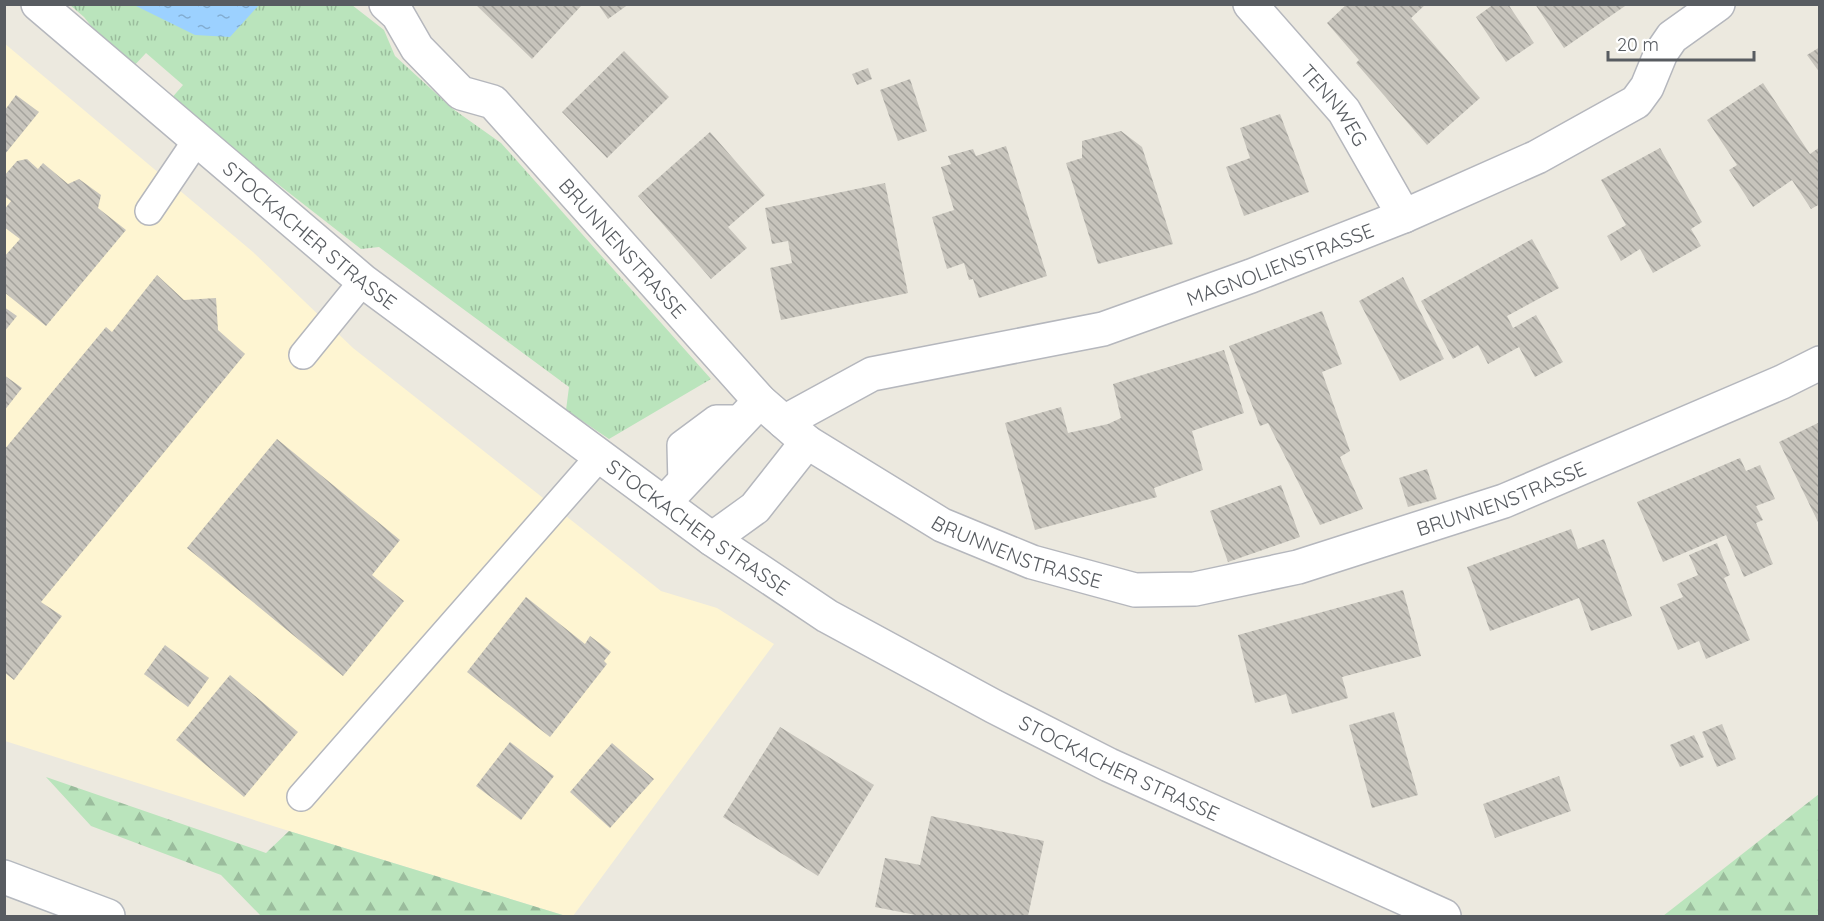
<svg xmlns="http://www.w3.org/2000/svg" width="1824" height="921" font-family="Quicksand,sans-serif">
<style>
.commercial{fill:#fef5d2}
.grass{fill:url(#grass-tufts)}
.forest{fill:url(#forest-firs)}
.water{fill:url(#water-ripples)}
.building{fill:url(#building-back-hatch)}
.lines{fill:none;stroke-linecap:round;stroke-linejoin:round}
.lane-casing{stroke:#b5b7bd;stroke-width:30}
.street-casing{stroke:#b5b7bd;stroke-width:36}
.secondary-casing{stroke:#b5b9bf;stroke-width:36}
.lane{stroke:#fff;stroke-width:27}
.street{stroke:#fff;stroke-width:33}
.secondary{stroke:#fff;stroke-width:33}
.labels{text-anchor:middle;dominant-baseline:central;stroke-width:4.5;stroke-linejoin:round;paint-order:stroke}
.street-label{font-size:20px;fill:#585c61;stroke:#fff}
</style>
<defs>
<pattern id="grass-tufts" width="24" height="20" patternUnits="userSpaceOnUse" patternTransform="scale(1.5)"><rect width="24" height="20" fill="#bae4bc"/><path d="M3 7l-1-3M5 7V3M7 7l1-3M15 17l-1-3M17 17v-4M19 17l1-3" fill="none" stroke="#9abc9c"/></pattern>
<pattern id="forest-firs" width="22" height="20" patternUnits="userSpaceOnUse" patternTransform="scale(1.5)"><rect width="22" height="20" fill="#bae4bc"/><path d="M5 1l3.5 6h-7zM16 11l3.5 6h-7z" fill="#9abc9c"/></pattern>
<pattern id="water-ripples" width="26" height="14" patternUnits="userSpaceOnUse" patternTransform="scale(1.5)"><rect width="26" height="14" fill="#9cd1ff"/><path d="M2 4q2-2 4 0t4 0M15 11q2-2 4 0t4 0" fill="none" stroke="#82add2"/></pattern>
<pattern id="building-back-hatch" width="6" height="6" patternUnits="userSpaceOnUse" patternTransform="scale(1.5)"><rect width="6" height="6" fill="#c7c4bc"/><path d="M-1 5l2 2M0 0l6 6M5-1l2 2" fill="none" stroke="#a4a29c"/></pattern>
</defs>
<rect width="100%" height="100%" fill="#ece9df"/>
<path class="commercial" d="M 4,43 L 253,252 L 353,348 L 661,591 L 717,608 L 774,644 L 573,916 L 566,916 L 289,831 L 5,741 Z"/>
<path class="grass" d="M 70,5 L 352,5 L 384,30 L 395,56 L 453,109 L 501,143 L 711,379 L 609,439 L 566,410 L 569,387 L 379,247 L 361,249 L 170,100 L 183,85 L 146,53 L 132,68 L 103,41 L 84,17 Z"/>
<path class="forest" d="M 46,777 L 266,853 L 289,831 L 566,916 L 261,916 L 221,875 L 91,826 Z
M 1819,794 L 1819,916 L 1663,916 Z"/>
<path class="water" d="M 134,5 L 259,5 L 230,37 L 195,35 Z"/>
<path class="building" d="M 475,4 L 580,4 L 581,6 L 532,59 Z
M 598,4 L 629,4 L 608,19 Z
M 1347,4 L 1426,4 L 1411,18 L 1480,98 L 1427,145 L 1356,63 L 1359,60 L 1327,23 Z
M 1494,4 L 1508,4 L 1534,43 L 1506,62 L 1476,17 Z
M 1535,4 L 1628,4 L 1564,48 Z
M 1820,47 L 1820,73 L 1807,55 Z
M 624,51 L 669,97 L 607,158 L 562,112 Z
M 868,68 L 872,79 L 857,85 L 852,74 Z
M 910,79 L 927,131 L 898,141 L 880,90 Z
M 1763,83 L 1810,154 L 1820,147 L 1820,204 L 1811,209 L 1792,180 L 1753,207 L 1729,170 L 1737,165 L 1707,120 Z
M 16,95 L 39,112 L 5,154 L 5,110 Z
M 1280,114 L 1309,192 L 1244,216 L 1226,167 L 1250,158 L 1240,128 Z
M 1121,131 L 1142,147 L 1173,244 L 1098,264 L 1066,163 L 1082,158 L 1082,141 Z
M 710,132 L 765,195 L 728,227 L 747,248 L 711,279 L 638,196 Z
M 1006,146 L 1047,276 L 979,298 L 973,279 L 969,280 L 964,263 L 947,269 L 932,217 L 954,210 L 941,167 L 951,164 L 948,156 L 973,149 L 976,156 Z
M 1660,148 L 1702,222 L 1691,229 L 1701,246 L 1653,273 L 1640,249 L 1621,261 L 1607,236 L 1626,225 L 1601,180 Z
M 27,159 L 38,169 L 43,163 L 68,184 L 79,179 L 101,195 L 98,208 L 126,230 L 46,326 L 4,292 L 4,257 L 20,239 L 4,227 L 4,210 L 11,201 L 4,196 L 4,176 L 17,161 Z
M 885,183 L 908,293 L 781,320 L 770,268 L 792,263 L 788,241 L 772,244 L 765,208 Z
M 1532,239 L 1559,288 L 1507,316 L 1513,328 L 1536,315 L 1563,362 L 1535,377 L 1519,347 L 1488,364 L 1478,345 L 1453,359 L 1421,301 Z
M 157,275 L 184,300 L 216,298 L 218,330 L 245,354 L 41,602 L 62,616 L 14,680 L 4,672 L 4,450 L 106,327 L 112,332 Z
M 1403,277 L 1444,359 L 1400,381 L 1359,301 Z
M 4,307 L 17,316 L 4,332 Z
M 1322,311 L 1342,364 L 1322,372 L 1350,451 L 1340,457 L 1363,509 L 1320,525 L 1268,423 L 1260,426 L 1229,346 Z
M 1224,350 L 1244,413 L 1192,431 L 1203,470 L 1154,488 L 1157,497 L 1035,530 L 1005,423 L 1061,407 L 1068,433 L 1108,424 L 1121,418 L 1113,384 Z
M 4,375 L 22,388 L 4,411 Z
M 1820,422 L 1820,526 L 1779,442 Z
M 277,439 L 400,540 L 372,575 L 404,601 L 343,676 L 187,548 Z
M 1740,458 L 1746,471 L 1760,465 L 1775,499 L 1756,506 L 1763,520 L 1756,523 L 1773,564 L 1744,577 L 1726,535 L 1663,562 L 1637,502 Z
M 1427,469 L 1437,499 L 1408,507 L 1399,478 Z
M 1281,485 L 1300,537 L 1228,562 L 1210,511 Z
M 1571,529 L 1578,549 L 1604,539 L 1632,616 L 1591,631 L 1579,598 L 1490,631 L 1467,567 Z
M 1717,543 L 1730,575 L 1724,578 L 1750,640 L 1706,659 L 1699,641 L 1678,650 L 1660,607 L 1683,597 L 1677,584 L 1698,575 L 1689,555 Z
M 1403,590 L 1421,656 L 1342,677 L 1348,698 L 1292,714 L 1286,694 L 1255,703 L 1238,635 Z
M 526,597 L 585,644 L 590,636 L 611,652 L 604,661 L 607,664 L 550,737 L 467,672 Z
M 165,645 L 209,678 L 188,707 L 144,674 Z
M 230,675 L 298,732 L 244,797 L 176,740 Z
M 1394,712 L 1418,795 L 1372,808 L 1349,725 Z
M 1722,724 L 1736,759 L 1717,767 L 1702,732 Z
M 780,727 L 874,785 L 818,876 L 723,817 Z
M 1694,735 L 1704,757 L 1680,767 L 1670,745 Z
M 510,742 L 554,776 L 521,820 L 476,786 Z
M 612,743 L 654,779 L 610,828 L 570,792 Z
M 1559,776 L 1571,811 L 1495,838 L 1483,804 Z
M 931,816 L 1044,841 L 1028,916 L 921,916 L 875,907 L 885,858 L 920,865 Z"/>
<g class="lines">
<defs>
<path id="lane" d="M 149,211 L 197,140
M 303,355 L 363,281
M 682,485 L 681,445 L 716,419 L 744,419
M 301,797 L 600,456"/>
<g id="street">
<path id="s1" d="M 38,4 L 363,281 L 712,539 L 827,616 L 993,706 L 1109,765 L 1444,916"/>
<path id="s2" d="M 386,4 L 398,15 L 417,48 L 461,93 L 493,102 L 760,401 L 807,442 L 942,525 L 1032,562 L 1135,590 L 1195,589 L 1298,567 L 1504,501 L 1782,382 L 1820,363"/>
<path id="s3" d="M 1250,4 L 1344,111 L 1404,216"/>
<path id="s4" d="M 784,422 L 872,374 L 1103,329 L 1251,276 L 1404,216 L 1537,157 L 1636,102 L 1647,87 L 1661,53 L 1672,37 L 1718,4"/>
<path d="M 664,503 L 760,401"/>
<path d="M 712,539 L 755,508 L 807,442"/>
</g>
<path id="secondary" d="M 4,877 L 108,916"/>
</defs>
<use href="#lane" class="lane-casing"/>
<use href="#street" class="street-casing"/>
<use href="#secondary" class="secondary-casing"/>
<use href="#lane" class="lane"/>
<use href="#street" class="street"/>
<use href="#secondary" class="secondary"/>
</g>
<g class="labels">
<g class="street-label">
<text stroke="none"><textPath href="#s3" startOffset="132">TENNWEG</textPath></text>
<text stroke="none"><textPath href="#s1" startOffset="357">STOCKACHER STRASSE</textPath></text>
<text stroke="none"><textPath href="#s2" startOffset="346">BRUNNENSTRASSE</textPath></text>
<text stroke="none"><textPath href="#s4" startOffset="524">MAGNOLIENSTRASSE</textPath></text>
<text stroke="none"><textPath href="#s2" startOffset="1356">BRUNNENSTRASSE</textPath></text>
<text stroke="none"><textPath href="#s1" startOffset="843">STOCKACHER STRASSE</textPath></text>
<text stroke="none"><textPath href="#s2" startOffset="852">BRUNNENSTRASSE</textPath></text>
<text stroke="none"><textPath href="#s1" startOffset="1329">STOCKACHER STRASSE</textPath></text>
</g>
</g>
<rect width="1824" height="921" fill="none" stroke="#585c61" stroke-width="12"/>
<path d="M1608 51v9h146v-9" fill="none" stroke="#585c61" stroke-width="3"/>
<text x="1617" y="51" font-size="18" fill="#585c61" stroke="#ffffff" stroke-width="4.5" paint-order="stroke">20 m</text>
</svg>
